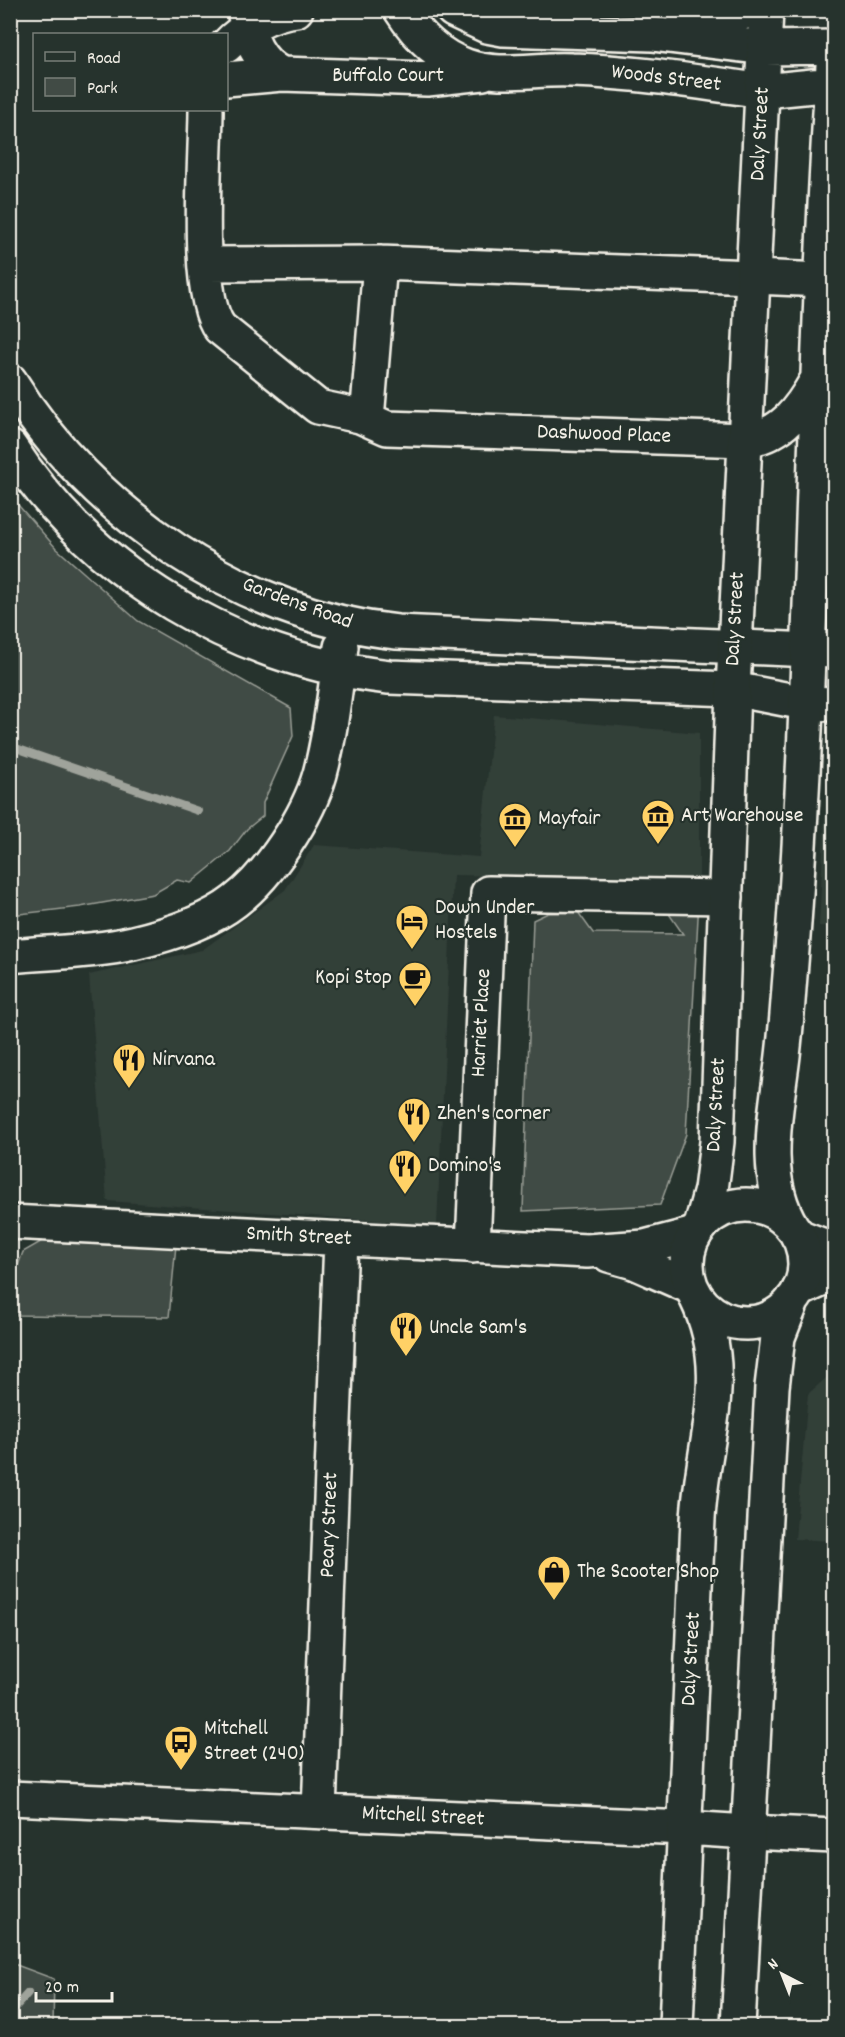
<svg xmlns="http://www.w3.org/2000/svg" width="845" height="2037" font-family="Dekko,sans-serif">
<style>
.built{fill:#333f39}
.green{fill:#414b45;stroke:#9a9e96;stroke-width:1.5}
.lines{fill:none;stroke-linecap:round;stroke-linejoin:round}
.stream{stroke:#9fa39b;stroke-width:8}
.minor-casing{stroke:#f4f1e8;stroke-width:38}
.major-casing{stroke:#f4f1e8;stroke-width:38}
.minor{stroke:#26332d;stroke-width:33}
.major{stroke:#26332d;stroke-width:33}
.labels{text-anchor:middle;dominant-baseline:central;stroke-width:4.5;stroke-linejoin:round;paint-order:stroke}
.street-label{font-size:22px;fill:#f4f1e8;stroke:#26332d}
.poi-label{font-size:22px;fill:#f4f1e8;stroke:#26332d;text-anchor:start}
</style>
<rect width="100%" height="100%" fill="#26332d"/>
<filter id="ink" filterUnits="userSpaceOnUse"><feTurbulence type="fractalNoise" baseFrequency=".0167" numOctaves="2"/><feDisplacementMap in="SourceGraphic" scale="12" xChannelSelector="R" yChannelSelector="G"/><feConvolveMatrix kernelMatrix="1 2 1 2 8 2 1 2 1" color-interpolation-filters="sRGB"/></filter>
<g filter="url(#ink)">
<path class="built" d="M 494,715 L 699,733 L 699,879 L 453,875 L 437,1225 L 107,1201 L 89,975 L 202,950 L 285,890 L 314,845 L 479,857 Z
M 834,762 L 834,927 L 819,926 L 826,792 Z
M 834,1371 L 834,1541 L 795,1539 L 808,1394 Z"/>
<path class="green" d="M 11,497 L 56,548 L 138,621 L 291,708 L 293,736 L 263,803 L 263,816 L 247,829 L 230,851 L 191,883 L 177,880 L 153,894 L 80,907 L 11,915 Z
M 699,900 L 686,1134 L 660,1205 L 523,1211 L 533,920 L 548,913 L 578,912 L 593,933 L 683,934 L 667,911 Z
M 44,1240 L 176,1245 L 169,1317 L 16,1315 L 17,1268 L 23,1252 Z
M 11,1963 L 54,1979 L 53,2026 L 11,2026 Z"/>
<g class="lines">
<path class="stream" d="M 10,746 L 198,811
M 10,2013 L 28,1993"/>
<defs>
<path id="minor" d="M 244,10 C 248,36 257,63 282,74 L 427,79 L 483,73
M 401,10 C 417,35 438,56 466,66 C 500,78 536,68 571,70 C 636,72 699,82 763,91
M 453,10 L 487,26 L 503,29 L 652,34 L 765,48
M 680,30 L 723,20 L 751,10
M 226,46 C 244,27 270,13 296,10
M 226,79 L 282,74
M 206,110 C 206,156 194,295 220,328 L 318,407 L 360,416 L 387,428 L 746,440
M 205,264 L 380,263 L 753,277
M 10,381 C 91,513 242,616 397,632 L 834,651
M 367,419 L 380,263
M 10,447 C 93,576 238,660 389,677 L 733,689 L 805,703 L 834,704
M 10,956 C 50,952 96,952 133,943 C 167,935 207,923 235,901 C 270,874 308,816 320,774 C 331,733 335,689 341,647
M 10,1222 L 587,1251 L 645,1247 L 695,1234
M 798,1236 L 834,1250
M 473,1246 L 488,893 L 726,897
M 609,1255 L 634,1262 L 691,1287
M 799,1290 L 834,1274
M 10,1798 L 685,1828
M 319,1811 L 341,1240
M 748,1832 L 834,1836"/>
<path id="major" d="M 765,48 L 834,47
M 763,91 L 833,84
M 753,277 L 822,280
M 746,440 C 782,435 800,410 817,380
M687 1264a59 59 0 1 1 118 0a59 59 0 1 1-118 0Z
M 701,1226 L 711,1190 L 717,1142 L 733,689 L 766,10
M 792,1227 C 763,1180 774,1123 781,1071 C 785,1044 787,1016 789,988 C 815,677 812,363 834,51
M 685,1828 L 748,1832
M 676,2026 C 683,1857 691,1688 698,1519 C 702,1439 734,1374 696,1297
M 738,2026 L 772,1387 L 778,1337 L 793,1299"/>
</defs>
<use href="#minor" class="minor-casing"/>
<use href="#major" class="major-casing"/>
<use href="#minor" class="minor"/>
<use href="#major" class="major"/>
</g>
</g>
<defs>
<symbol id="museum-pin" viewBox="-11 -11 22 30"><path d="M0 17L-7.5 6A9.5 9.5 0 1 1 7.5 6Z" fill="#ffd166" stroke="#26332d"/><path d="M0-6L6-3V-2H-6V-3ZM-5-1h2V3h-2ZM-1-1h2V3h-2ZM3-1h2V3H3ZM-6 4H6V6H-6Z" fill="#111"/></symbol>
<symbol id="hotel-pin" viewBox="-11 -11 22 30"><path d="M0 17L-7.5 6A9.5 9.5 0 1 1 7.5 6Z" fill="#ffd166" stroke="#26332d"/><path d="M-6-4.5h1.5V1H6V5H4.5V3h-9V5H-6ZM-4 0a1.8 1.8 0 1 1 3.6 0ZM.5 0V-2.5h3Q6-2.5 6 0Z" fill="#111"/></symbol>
<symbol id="cafe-pin" viewBox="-11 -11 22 30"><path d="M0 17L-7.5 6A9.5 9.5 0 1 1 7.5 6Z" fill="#ffd166" stroke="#26332d"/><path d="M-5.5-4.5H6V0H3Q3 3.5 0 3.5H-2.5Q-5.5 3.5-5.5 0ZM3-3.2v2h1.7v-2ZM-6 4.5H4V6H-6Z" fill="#111"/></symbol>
<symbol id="restaurant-pin" viewBox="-11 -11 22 30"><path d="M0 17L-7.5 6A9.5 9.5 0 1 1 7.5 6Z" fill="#ffd166" stroke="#26332d"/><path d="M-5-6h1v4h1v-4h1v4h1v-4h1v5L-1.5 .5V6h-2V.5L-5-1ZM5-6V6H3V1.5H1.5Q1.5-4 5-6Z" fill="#111"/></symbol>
<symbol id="shop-pin" viewBox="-11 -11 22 30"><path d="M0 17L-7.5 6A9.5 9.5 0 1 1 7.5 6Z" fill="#ffd166" stroke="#26332d"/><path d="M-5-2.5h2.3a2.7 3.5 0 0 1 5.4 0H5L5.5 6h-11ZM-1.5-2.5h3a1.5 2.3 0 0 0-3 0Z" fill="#111"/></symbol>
<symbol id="bus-pin" viewBox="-11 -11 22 30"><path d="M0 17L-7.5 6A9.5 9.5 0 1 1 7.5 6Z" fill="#ffd166" stroke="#26332d"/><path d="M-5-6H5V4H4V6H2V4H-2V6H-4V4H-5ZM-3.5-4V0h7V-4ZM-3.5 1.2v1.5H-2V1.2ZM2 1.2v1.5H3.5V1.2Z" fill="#111"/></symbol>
</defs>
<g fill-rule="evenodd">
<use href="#museum-pin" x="639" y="797" width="38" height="52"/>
<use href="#museum-pin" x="496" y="800" width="38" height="52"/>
<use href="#hotel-pin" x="393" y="902" width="38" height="52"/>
<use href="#cafe-pin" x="396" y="959" width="38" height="52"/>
<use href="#restaurant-pin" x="110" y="1041" width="38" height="52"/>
<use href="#restaurant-pin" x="395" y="1095" width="38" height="52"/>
<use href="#restaurant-pin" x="386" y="1147" width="38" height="52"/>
<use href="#restaurant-pin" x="387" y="1309" width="38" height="52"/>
<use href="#shop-pin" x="535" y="1553" width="38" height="52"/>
<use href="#bus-pin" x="162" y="1723" width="38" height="52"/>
</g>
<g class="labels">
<g class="street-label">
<text x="388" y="76">Buffalo Court</text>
<text transform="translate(666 79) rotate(7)">Woods Street</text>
<text transform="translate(761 134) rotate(-87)">Daly Street</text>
<text transform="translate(604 435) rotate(2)">Dashwood Place</text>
<text transform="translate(297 604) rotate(20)">Gardens Road</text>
<text transform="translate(736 619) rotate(-87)">Daly Street</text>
<text transform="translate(482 1023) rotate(-87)">Harriet Place</text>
<text transform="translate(717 1105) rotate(-87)">Daly Street</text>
<text transform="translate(299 1237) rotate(3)">Smith Street</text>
<text transform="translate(330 1525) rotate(-88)">Peary Street</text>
<text transform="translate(692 1659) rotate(-87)">Daly Street</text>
<text transform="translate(423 1817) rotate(3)">Mitchell Street</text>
</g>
<g class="poi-label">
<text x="681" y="816">Art Warehouse</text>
<text x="538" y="819">Mayfair</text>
<text x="435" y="908">Down Under<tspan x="435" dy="25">Hostels</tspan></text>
<text x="392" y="978" text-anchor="end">Kopi Stop</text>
<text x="152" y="1060">Nirvana</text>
<text x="437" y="1114">Zhen's corner</text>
<text x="428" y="1166">Domino's</text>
<text x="429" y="1328">Uncle Sam's</text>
<text x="577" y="1572">The Scooter Shop</text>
<text x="204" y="1729">Mitchell<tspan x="204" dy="25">Street (240)</tspan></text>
</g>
</g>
<rect width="845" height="2037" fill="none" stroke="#26332d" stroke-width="36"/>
<rect x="18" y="18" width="809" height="2001" fill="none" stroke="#f4f1e8" stroke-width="2" filter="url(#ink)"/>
<rect x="33" y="33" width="195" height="78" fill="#26332d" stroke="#787f78" stroke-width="1.5"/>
<rect x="45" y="52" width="30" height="9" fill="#26332d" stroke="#787f78" stroke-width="1.5"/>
<text x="87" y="63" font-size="18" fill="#f4f1e8">Road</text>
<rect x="45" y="78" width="30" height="18" fill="#414b45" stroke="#787f78" stroke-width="1.5"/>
<text x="87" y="93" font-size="18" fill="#f4f1e8">Park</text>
<g transform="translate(782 1974) rotate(318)" stroke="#26332d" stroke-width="4.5" paint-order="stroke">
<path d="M0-4.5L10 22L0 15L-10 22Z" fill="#f4f1e8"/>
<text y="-9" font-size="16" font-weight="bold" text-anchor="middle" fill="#f4f1e8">N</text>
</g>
<path d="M36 1992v9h76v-9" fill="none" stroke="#f4f1e8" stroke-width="3"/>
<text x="45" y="1992" font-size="18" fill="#f4f1e8" stroke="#26332d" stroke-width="4.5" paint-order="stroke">20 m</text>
</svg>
